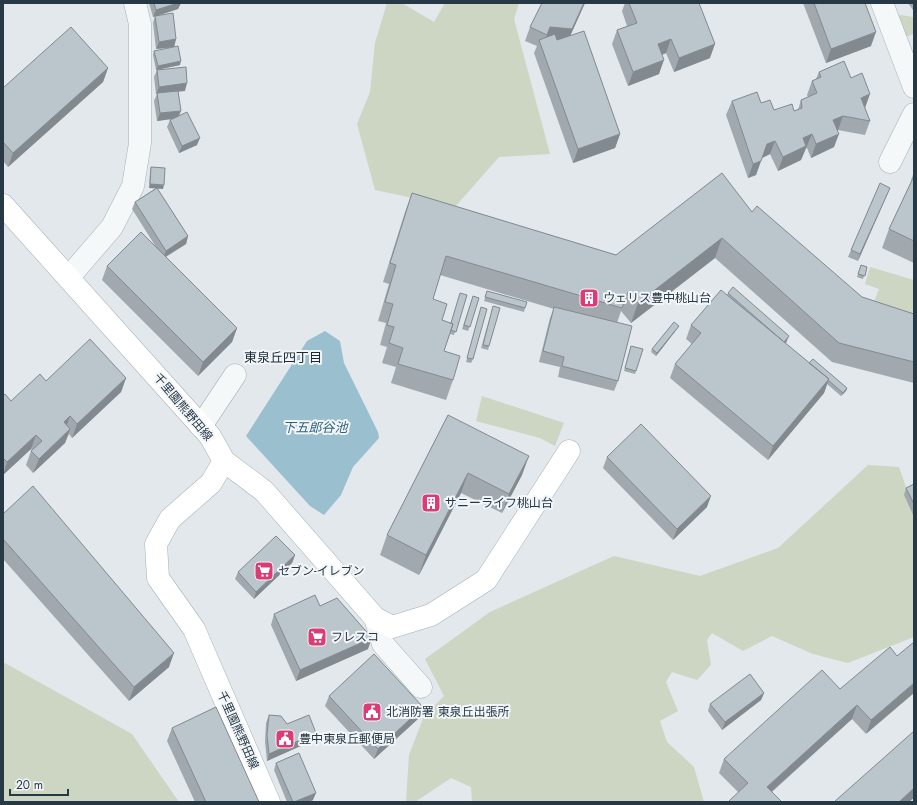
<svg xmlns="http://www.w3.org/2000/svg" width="917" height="805" font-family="Jost,'Noto Sans JP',sans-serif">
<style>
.green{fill:#ccd6c2}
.water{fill:#9abfcf}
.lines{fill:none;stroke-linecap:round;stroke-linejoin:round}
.street-casing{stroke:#a6b0b7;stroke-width:23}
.secondary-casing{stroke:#a6b0b7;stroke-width:23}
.street{stroke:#f5f8f9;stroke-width:22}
.secondary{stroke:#fff;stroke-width:22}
.wall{fill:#a1a9af}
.shaded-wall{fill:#838a8f}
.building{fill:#bbc5cc;stroke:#838a8f}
.labels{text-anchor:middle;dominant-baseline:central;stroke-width:4;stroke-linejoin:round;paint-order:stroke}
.poi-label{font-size:12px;fill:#283946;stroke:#f2f6f9;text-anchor:start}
.street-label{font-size:12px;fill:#283946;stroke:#f2f6f9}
.neighbourhood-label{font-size:13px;fill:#1a2a36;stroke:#f2f6f9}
.water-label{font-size:13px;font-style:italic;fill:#2e637e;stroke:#f2f6f9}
</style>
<rect width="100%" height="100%" fill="#e2e8ec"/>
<path class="green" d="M 387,3 L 402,3 L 434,22 L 445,3 L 519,3 L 514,19 L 550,154 L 499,157 L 455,207 L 375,190 L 357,124 L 370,92 L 375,43 Z
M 900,15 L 914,17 L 914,34 L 905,37 L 896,16 Z
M 870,267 L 914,280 L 914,318 L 871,309 L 879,289 L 865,284 Z
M 482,396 L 564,423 L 555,446 L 540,438 L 476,421 Z
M 868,465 L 899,467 L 914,510 L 914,637 L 848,663 L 813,654 L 772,636 L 743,651 L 712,633 L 707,640 L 711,665 L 697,680 L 672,672 L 666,682 L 678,711 L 660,721 L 667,742 L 694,767 L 704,802 L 472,802 L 471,787 L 451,778 L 415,802 L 406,802 L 409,755 L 424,716 L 444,696 L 425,659 L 490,612 L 614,556 L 700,576 L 778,548 Z
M 3,662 L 132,734 L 179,802 L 3,802 Z"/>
<path class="water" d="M 325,331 L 340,341 L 344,363 L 378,432 L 379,438 L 353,467 L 341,495 L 324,515 L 310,506 L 246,436 L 307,341 Z"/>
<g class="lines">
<defs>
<path id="street" d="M 882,3 L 914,87
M 890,162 L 914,114
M 69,277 L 112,227 L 133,186 L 140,143 L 140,24 L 135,3
M 201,426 L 235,375
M 375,618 L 383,644 L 421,687"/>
<path id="secondary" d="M 3,205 L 210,436 L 224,461 L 211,483 L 170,519 L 156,544 L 158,578 L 194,629 L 269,802
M 224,461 L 264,491 L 375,618 L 392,627 L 431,615 L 486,580 L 569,451"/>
</defs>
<use href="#street" class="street-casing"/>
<use href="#secondary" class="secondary-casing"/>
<use href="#street" class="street"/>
<use href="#secondary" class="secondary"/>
</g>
<path class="wall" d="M 149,3 L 181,3 L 178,9 L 157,16 L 176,39 L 174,47 L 156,49 L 153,23 L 155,16 L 153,17 Z
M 542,3 L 585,3 L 570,36 L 620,134 L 615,148 L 573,163 L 534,53 L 537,46 L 525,41 L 530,27 Z
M 625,3 L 675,3 L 710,58 L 674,72 L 666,53 L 662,55 L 659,74 L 628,86 L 612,44 L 617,30 L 627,26 L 622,11 Z
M 803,3 L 865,3 L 871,46 L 826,63 Z
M 908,3 L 914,3 L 914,9 L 913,10 Z
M 154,51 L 180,65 L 156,70 L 153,55 Z
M 108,68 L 103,82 L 8,167 L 3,161 L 3,88 Z
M 157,70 L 185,91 L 178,91 L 179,116 L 197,145 L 179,153 L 167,127 L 170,120 L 172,119 L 157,121 L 154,101 L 157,94 L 156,94 L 154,77 Z
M 819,72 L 851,78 L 865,108 L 870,121 L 865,135 L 838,130 L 834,147 L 811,158 L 807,148 L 806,148 L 801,160 L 778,171 L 770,154 L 762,158 L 756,175 L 748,178 L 726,115 L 732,101 L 761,103 L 774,110 L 794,111 L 798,110 L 801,100 L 808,97 L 807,95 L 812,81 L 816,79 Z
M 151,167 L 163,189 L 157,188 L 188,236 L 186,244 L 166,257 L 237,328 L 232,342 L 198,376 L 102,280 L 107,266 L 156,247 L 132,209 L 135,202 L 156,188 L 149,188 L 150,171 Z
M 914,172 L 914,263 L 882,248 L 889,229 L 912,180 L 911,180 Z
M 890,188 L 858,261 L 848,257 L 851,250 Z
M 412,193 L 616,255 L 752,212 L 862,297 L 914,314 L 914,383 L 832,362 L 715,258 L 631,323 L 621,311 L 617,323 L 618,381 L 614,391 L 558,377 L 560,367 L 539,362 L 550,318 L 554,309 L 440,275 L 433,299 L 442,320 L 451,323 L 467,295 L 454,335 L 450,334 L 444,351 L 453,380 L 446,400 L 391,383 L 396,367 L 382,363 L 387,347 L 380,345 L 386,323 L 378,321 L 389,284 L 383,282 L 405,212 Z
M 861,265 L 867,267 L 863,279 L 857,277 Z
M 487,291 L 525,308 L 524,312 L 484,301 Z
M 728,293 L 786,344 L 809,363 L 847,388 L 846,391 L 841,396 L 827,384 L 824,393 L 768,460 L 670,378 L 675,364 L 692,344 L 686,339 L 691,325 L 727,295 Z
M 473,296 L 479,298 L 468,331 L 462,329 Z
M 493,306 L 489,346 L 488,350 L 481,348 Z
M 481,307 L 473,359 L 471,363 L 466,362 Z
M 679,326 L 677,329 L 656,356 L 651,352 L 652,349 Z
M 630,349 L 643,349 L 635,374 L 624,371 Z
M 126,378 L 121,392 L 72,438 L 69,434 L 65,443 L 33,473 L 26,465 L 31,451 L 32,450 L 31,449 L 3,475 L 3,396 L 11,401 L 46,381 Z
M 448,415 L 522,475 L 502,513 L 461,493 L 419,575 L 380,555 L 387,535 Z
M 607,457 L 707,507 L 673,540 L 603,468 Z
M 914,484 L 914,517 L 904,495 L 906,488 Z
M 3,514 L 169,667 L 129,701 L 3,559 Z
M 295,555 L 292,563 L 254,599 L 235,579 L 238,572 Z
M 320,606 L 368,649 L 296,681 L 271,625 L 274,614 Z
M 897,656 L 866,734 L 852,719 L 772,792 L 738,792 L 719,773 L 724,759 Z
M 764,693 L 761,700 L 722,730 L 708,711 L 710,704 Z
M 329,696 L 423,707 L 419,718 L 374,759 L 325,706 Z
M 269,715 L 287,724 L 316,733 L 314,740 L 267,761 L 265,742 L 266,723 Z
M 172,728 L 259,802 L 195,802 L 167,741 Z
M 276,763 L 313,800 L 309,802 L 287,802 L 274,770 Z"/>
<path class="shaded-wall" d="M 178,3 L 181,3 L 178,9 L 153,17 L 156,10 Z
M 584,3 L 585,3 L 567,43 L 545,41 L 542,49 L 550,27 Z
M 876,32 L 871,46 L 826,63 L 831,49 Z
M 176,39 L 174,47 L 156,49 L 159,42 Z
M 671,39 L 666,53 L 653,58 L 658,44 Z
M 715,44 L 710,58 L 674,72 L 679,58 Z
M 664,60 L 659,74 L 628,86 L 633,72 Z
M 181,61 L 180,65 L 156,70 L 158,66 Z
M 108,68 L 103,82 L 8,167 L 13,153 Z
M 187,83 L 185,91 L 156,94 L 159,87 Z
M 870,94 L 865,108 L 861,98 Z
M 181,111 L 178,118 L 157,121 L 160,113 Z
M 843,116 L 838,130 L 828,134 L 833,120 Z
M 620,134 L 615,148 L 573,163 L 578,149 Z
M 812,134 L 801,160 L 778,171 L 783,157 L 803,138 Z
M 839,134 L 834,147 L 811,158 L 816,144 Z
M 200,138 L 197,145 L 179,153 L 182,146 Z
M 775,141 L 770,154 L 762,158 L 756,175 L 748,178 L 753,164 L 767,144 Z
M 150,184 L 164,185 L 163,189 L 149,188 Z
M 890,188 L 887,195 L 858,261 L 860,254 Z
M 188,236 L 186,244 L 163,258 L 166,251 Z
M 722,238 L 715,258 L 631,323 L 638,303 Z
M 679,326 L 677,329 L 656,356 L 657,353 Z
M 237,328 L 232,342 L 198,376 L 203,362 Z
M 789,336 L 786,343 L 781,349 L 784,342 Z
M 126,378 L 121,392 L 72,438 L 77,424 Z
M 829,379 L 824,393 L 768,460 L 773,446 Z
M 847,388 L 846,391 L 841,396 L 843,393 Z
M 70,416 L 65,430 L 64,422 Z
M 70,429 L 65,443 L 33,473 L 39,459 Z
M 36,435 L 31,449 L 3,475 L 7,462 Z
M 529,456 L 522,475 L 502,513 L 509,494 Z
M 468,473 L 461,493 L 419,575 L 426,555 Z
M 711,496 L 707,507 L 673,540 L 677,529 Z
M 295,555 L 292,563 L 254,599 L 256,592 Z
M 372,638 L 368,649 L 296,681 L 300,670 Z
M 174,653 L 169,667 L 129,701 L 134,687 Z
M 914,683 L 914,693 L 866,734 L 871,720 Z
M 764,693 L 761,700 L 722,730 L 725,722 Z
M 857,705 L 852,719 L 762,800 L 767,787 Z
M 423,707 L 419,718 L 374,759 L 378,749 Z
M 316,733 L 314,740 L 267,761 L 269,754 Z
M 914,788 L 914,798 L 909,802 L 899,802 Z
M 316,793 L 313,800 L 309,802 L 294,802 Z"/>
<path class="building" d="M 154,3 L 178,3 L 156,10 Z
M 542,3 L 584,3 L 572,29 L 550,27 L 547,35 L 530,27 Z
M 629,3 L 699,3 L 715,44 L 679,58 L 671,39 L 658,44 L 664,60 L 633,72 L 617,30 L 637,23 Z
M 814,3 L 865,3 L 876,32 L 831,49 Z
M 173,13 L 176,39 L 159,42 L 155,16 Z
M 71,27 L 108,68 L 13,153 L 3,142 L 3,88 Z
M 584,31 L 620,134 L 578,149 L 539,40 L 555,34 L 557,40 Z
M 178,46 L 181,61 L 158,66 L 154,51 Z
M 844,61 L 851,78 L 862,73 L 870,94 L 861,98 L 870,121 L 843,116 L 833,120 L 839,134 L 816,144 L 812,134 L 803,138 L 806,146 L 783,157 L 775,141 L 767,144 L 761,161 L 753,164 L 732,101 L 757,92 L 761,103 L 770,100 L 774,110 L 792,104 L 794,111 L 802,108 L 801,100 L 817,93 L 812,81 L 821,77 L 819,72 Z
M 186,67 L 187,83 L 159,87 L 157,70 Z
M 178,91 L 181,111 L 160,113 L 157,93 Z
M 187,112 L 200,138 L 182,146 L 170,120 Z
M 151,167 L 165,168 L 164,185 L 150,184 Z
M 722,173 L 752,212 L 757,206 L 862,297 L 914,314 L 914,362 L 839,343 L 722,238 L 638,303 L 628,292 L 622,308 L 446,256 L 433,299 L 447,304 L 442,320 L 453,324 L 444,351 L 460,356 L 453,380 L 398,364 L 403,348 L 389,343 L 394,327 L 387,325 L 393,304 L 385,302 L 396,265 L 390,263 L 412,193 L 616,255 Z
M 914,176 L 914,241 L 889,229 Z
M 880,183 L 890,188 L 860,254 L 851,250 Z
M 157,188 L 188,236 L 166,251 L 135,202 Z
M 141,232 L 237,328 L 203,362 L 107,266 Z
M 861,265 L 867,267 L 865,276 L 858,274 Z
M 733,287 L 789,336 L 784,342 L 728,293 Z
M 721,290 L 829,379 L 773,446 L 675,364 L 701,333 L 691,325 Z
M 487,291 L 527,302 L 525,308 L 485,297 Z
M 460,293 L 467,295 L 456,332 L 451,330 L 453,324 L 451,323 Z
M 473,296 L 479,298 L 470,327 L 464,325 Z
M 493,306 L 500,308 L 489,346 L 483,345 Z
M 481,307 L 487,309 L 473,359 L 467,358 Z
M 554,307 L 632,326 L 618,381 L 562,366 L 564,357 L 543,351 Z
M 674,322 L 679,326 L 657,353 L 652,349 Z
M 90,339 L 126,378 L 77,424 L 70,416 L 64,422 L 70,429 L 39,459 L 31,451 L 42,441 L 36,435 L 7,462 L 3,458 L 3,396 L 5,394 L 11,401 L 40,374 L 46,381 Z
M 631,346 L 643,349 L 636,371 L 625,368 Z
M 813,359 L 847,388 L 843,393 L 828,380 L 829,379 L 809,363 Z
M 448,415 L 529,456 L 509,494 L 468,473 L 426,555 L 387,535 Z
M 641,424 L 711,496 L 677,529 L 607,457 Z
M 914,484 L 914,504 L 906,488 Z
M 33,486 L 174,653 L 134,687 L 3,539 L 3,514 Z
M 276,536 L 295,555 L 256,592 L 238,572 Z
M 315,595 L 320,606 L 337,598 L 372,638 L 300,670 L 274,614 Z
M 914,642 L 914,683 L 871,720 L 857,705 L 767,787 L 782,802 L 728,802 L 748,783 L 724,759 L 822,670 L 840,689 L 890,647 L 897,656 Z
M 374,654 L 423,707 L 378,749 L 329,696 Z
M 750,674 L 764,693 L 725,722 L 710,704 Z
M 216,707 L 259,802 L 206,802 L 172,728 Z
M 269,715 L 281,716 L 287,724 L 309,715 L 316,733 L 269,754 L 267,735 Z
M 914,731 L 914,788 L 899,802 L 834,802 Z
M 299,753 L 316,793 L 294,802 L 293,802 L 276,763 Z"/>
<defs>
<symbol id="building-square" viewBox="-11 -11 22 22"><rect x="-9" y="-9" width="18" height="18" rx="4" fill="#dc3c76" stroke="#f2f6f9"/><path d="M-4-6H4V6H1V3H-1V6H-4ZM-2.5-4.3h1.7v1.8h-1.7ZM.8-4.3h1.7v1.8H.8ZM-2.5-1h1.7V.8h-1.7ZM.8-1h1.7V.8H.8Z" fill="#fff"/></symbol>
<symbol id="supermarket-square" viewBox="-11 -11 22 22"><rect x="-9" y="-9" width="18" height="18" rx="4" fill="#dc3c76" stroke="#f2f6f9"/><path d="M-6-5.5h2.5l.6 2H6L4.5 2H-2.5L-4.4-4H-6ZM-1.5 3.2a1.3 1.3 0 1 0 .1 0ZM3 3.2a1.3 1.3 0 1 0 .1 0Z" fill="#fff"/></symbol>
<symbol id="civic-square" viewBox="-11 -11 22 22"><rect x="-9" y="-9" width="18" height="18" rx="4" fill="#dc3c76" stroke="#f2f6f9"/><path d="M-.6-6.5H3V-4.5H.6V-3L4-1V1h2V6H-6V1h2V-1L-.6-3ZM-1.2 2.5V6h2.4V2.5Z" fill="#fff"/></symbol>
</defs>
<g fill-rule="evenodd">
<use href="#building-square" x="578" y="287" width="22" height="22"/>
<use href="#building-square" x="420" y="492" width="22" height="22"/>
<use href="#supermarket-square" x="253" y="560" width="22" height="22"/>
<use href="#supermarket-square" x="306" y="626" width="22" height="22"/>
<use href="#civic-square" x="361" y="701" width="22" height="22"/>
<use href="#civic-square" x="274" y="728" width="22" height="22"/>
</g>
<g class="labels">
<g class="poi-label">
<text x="603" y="298">ウェリス豊中桃山台</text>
<text x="445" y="503">サニーライフ桃山台</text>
<text x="278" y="571">セブン-イレブン</text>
<text x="331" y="637">フレスコ</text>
<text x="386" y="712">北消防署 東泉丘出張所</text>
<text x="299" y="739">豊中東泉丘郵便局</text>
</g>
<g class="street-label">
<text transform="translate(183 407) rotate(50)">千里園熊野田線</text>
<text transform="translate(238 730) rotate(66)">千里園熊野田線</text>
</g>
<g class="neighbourhood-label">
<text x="283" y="357">東泉丘四丁目</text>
</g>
<g class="water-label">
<text x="315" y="427">下五郎谷池</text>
</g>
</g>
<rect width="917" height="805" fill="none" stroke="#283946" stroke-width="8"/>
<path d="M10 789v6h58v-6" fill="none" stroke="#283946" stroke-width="2"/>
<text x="16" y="789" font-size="12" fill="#283946" stroke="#f2f6f9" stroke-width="3" paint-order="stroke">20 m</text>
</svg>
